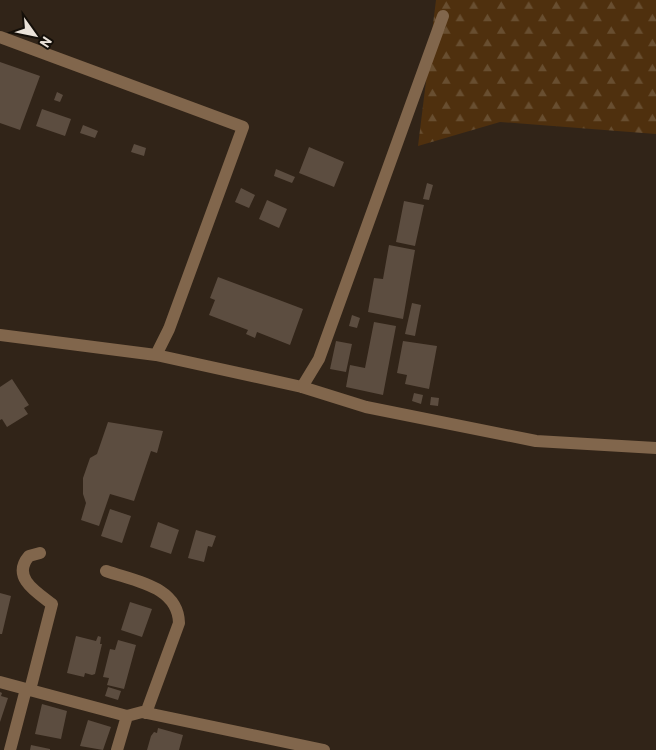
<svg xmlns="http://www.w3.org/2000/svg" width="656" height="750" font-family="Barlow,sans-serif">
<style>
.forest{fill:url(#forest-firs)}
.building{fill:#5c4d40}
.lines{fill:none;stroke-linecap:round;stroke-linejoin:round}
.minor{stroke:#81664c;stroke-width:12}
</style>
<defs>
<pattern id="forest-firs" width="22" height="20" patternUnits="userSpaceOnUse" patternTransform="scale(1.25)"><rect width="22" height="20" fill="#4f300e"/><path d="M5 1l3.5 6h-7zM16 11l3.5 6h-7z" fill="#684e30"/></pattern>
</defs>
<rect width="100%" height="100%" fill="#312418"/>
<path class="forest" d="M 436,0 L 656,0 L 656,134 L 500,122 L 418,146 Z"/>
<path class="building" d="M 0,62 L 40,76 L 20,130 L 0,123 Z
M 57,92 L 63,95 L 60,102 L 54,100 Z
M 42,109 L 71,119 L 65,136 L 36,126 Z
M 83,125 L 98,131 L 95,138 L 80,133 Z
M 134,144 L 146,148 L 144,156 L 131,152 Z
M 309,147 L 344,162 L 334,187 L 299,173 Z
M 276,169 L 295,177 L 292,183 L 274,176 Z
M 427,183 L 433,185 L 429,200 L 423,199 Z
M 241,188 L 255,195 L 249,208 L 235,202 Z
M 267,200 L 287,209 L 279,228 L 259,219 Z
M 404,201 L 424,205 L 415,246 L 396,242 Z
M 389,245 L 415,250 L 403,319 L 368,312 L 374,278 L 383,279 Z
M 218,277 L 303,309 L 290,345 L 257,332 L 255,338 L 246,334 L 248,330 L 209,315 L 215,300 L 210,298 Z
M 412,303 L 421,305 L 415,336 L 405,334 Z
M 352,315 L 360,318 L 357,328 L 349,326 Z
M 374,322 L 396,326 L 383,395 L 346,387 L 350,365 L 365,368 Z
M 336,341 L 352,344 L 346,372 L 330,369 Z
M 403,341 L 437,346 L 429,389 L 405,384 L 407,375 L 397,373 Z
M 12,379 L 29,405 L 24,408 L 28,414 L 7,427 L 2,419 L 0,420 L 0,387 Z
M 414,393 L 423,395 L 421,404 L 412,401 Z
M 431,397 L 439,398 L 438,406 L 430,405 Z
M 108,422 L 163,431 L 157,453 L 151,451 L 134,501 L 110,494 L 99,526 L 81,520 L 86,503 L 83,494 L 83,478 L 90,458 L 97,454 Z
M 110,509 L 131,516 L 122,543 L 101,536 Z
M 158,522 L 179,530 L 171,554 L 150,547 Z
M 196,530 L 216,536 L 212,547 L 208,546 L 204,562 L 188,558 Z
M 0,593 L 11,596 L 2,634 L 0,634 Z
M 130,602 L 152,609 L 142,637 L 121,630 Z
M 76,636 L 96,641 L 98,636 L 101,637 L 100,644 L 102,644 L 95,674 L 92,675 L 85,673 L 84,677 L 67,673 Z
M 118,640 L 136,645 L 124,689 L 107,685 L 109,678 L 103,677 L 110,649 L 115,650 Z
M 108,687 L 121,691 L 118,700 L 105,696 Z
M 0,692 L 2,693 L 1,696 L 8,698 L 0,722 Z
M 42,704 L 67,711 L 61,739 L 35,734 Z
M 88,720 L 111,727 L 103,750 L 80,746 Z
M 158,728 L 183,735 L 179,750 L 147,750 L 151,736 L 154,732 L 157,733 Z
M 31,745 L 50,749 L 50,750 L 30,750 Z"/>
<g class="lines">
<path class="minor" d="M 0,37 L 243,127 L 169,329 L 156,355
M 0,335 L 156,355 L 302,387 L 366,407 L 536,441 L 656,448
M 302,387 L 319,359 L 443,16
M 106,571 C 134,581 178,586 179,623 L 146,713
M 0,682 L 127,716 L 142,712 L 324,750
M 30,690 L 52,604 C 36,592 11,577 29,556 L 40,553
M 10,750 L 26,689
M 117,750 L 127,716"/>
</g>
<g transform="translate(35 35) rotate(123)" stroke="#140f09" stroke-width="4" paint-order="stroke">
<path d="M0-4L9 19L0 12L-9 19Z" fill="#eae2d9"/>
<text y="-8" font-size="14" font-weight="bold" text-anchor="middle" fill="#eae2d9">N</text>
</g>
</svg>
